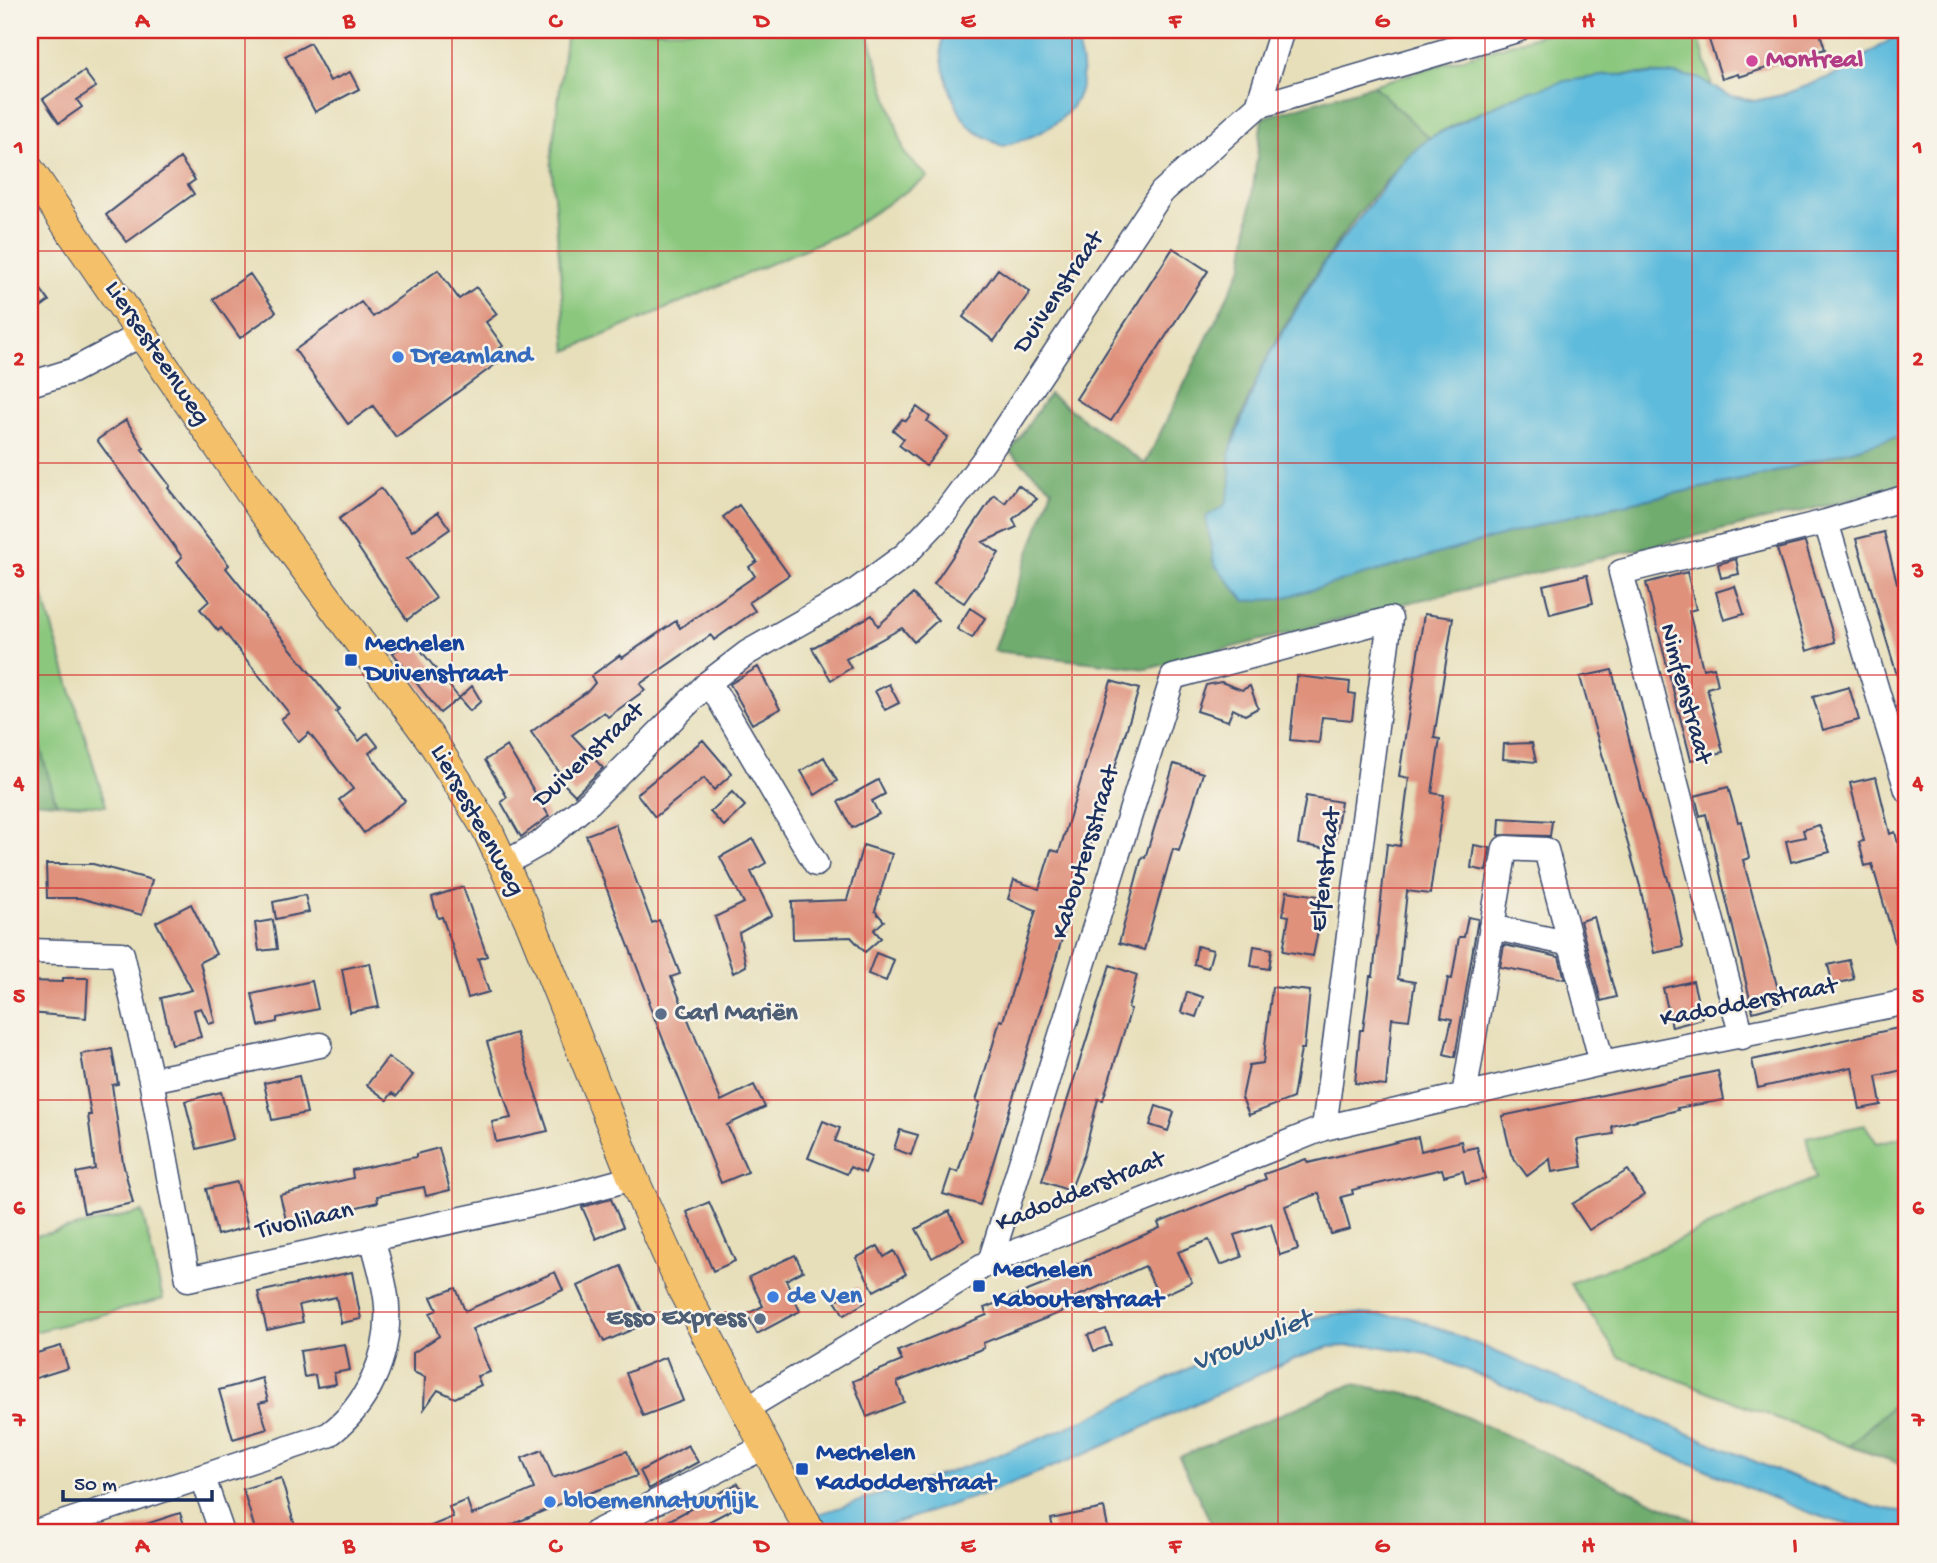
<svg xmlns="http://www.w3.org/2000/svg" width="1937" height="1563" font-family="'Gochi Hand',sans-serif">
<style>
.green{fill:#8bc87e;stroke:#537c6e;stroke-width:2}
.forest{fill:#70ac6d;stroke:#466e66;stroke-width:2}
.water{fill:#5ebbdc;stroke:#3c759d;stroke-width:2}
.building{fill:#df917b}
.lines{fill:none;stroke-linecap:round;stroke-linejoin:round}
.minor-casing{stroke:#3a496c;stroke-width:27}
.major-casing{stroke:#3a496c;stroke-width:32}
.minor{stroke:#fff;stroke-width:24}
.major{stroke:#f4c16b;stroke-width:30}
.grid{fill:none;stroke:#d62828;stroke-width:2;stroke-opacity:0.55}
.hotel-dot{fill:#d1479c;stroke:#f7f3e8;stroke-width:2.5}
.shop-dot{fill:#3f7fe0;stroke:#f7f3e8;stroke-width:2.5}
.transit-dot{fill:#1a4fb4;stroke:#f7f3e8;stroke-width:2.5}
.service-dot{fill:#5c6f8a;stroke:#f7f3e8;stroke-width:2.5}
.labels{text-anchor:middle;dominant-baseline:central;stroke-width:5;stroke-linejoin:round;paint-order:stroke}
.hotel-label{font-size:26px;font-weight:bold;fill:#b23c85;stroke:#f7f3e8;text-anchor:start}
.street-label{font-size:26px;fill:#1b2f5e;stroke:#f7f3e8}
.shop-label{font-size:26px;font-weight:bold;fill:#366cbe;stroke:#f7f3e8;text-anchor:start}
.transit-label{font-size:26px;font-weight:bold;fill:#164399;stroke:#f7f3e8;text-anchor:start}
.service-label{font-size:26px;font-weight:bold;fill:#4e5e75;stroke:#f7f3e8;text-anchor:start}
.water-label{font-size:28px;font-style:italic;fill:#2f5984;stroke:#f7f3e8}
.neatline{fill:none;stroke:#d62828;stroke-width:2.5}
.grid-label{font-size:23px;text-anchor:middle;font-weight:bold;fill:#d62828}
</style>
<rect width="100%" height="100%" fill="#f7f3e8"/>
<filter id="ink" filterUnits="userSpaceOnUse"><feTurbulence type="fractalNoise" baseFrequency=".0143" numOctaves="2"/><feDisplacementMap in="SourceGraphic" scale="14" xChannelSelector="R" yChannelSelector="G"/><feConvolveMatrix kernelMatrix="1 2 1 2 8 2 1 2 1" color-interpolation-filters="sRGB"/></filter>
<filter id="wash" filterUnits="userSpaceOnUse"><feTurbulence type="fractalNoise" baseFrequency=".00686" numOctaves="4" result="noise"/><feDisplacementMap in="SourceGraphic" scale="28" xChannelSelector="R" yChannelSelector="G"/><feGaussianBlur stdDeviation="1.57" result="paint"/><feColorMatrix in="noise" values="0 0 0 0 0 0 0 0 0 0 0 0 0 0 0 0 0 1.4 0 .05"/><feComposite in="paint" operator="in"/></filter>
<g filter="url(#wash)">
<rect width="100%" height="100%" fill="#e7dfba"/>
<path class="green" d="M 567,30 L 867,30 L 905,154 L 928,177 L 844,232 L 567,351 L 551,160 Z
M 1557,30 L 1697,30 L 1712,86 C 1690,73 1664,73 1639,74 C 1559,77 1498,100 1429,138 L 1373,85 Z
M 30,554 L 106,806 L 56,803 L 30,712 Z
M 1865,1125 L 1877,1143 L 1907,1136 L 1907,1392 L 1849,1446 L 1619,1357 L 1570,1283 L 1654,1251 L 1816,1178 L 1806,1137 Z
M 142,1212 L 163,1299 L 30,1333 L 30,1237 Z"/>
<path class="forest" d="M 1373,85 L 1429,138 C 1353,202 1255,355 1230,452 C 1228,462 1232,473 1231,483 C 1231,490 1228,498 1226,504 L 1585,512 L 1764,475 L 1907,434 L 1907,483 L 1825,506 L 1394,606 L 1147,669 L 994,651 L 1052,489 L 1010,452 L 1049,394 L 1145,464 L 1243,265 L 1262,118 Z
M 30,712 L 56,803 L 30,801 Z
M 1353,1384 L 1422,1397 L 1722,1533 L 1216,1533 L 1179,1457 Z
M 1907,1392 L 1907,1466 L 1849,1446 Z"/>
<path class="water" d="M 948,30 L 1070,30 C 1104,94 1064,131 1002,146 C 991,140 978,135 969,126 C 955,112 929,43 948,30 Z
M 1897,35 L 1907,36 L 1907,434 L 1764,475 L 1585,512 L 1279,599 L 1245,601 L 1214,564 L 1206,517 L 1226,504 L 1231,483 L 1229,454 L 1262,367 L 1324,263 L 1407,157 L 1429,138 L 1513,97 L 1565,81 L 1610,75 L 1674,74 L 1698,78 L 1728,95 L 1754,101 L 1782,95 L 1840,73 Z
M 1341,1313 L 1409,1317 L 1444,1330 L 1794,1478 L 1877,1508 L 1907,1512 L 1907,1533 C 1840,1533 1762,1493 1700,1467 C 1609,1429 1518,1391 1428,1354 L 1371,1345 L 1328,1347 L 1284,1363 L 1090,1452 L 989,1492 L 868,1532 L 761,1533 C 866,1497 975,1469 1077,1423 C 1157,1388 1256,1324 1341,1313 Z"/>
<g id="blocks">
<path class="building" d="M 1723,30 L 1819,30 L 1825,49 L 1739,77 L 1738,74 L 1722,79 L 1709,40 L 1725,35 Z
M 310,43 L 330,81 L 350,72 L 359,89 L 315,112 L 285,56 Z
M 84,71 L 96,87 L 77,100 L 82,107 L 59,123 L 43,99 Z
M 180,158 L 195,180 L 188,185 L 194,194 L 127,242 L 106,215 Z
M 1173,248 L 1208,271 L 1111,421 L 1076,399 Z
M 998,269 L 1030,292 L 994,341 L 963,317 Z
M 438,270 L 459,299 L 476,287 L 497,314 L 486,322 L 503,346 L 494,352 L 500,361 L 396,437 L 373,406 L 348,424 L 295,350 L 361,302 L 373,317 Z
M 30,274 L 49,301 L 30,315 Z
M 250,274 L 276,312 L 240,338 L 213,299 Z
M 917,407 L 930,417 L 927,421 L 948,437 L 926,466 L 899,445 L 904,439 L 893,430 L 902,419 L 906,421 Z
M 126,420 L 144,448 L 142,449 L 170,486 L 168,488 L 229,565 L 226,568 L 339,709 L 336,712 L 359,741 L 368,733 L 378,746 L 369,753 L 405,801 L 364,833 L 339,800 L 353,789 L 309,733 L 299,742 L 281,719 L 289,713 L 221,628 L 218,631 L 200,609 L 209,601 L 177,562 L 182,557 L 97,440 Z
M 1018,485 L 1037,499 L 1013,519 L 1017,527 L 983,542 L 999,553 L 964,603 L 934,584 L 994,495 L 1005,503 Z
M 381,488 L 412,531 L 438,512 L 450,529 L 407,559 L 436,598 L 407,620 L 339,519 Z
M 739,505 L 789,575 L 749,602 L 755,611 L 714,640 L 711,635 L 640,684 L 645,690 L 608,717 L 604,712 L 572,735 L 603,768 L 575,795 L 559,779 L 562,776 L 531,732 L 589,690 L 595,683 L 591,676 L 620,655 L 622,658 L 676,621 L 680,628 L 755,576 L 749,567 L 757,561 L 723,517 Z
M 1884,532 L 1897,583 L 1907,579 L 1907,694 L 1903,695 L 1856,539 Z
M 1805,542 L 1835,642 L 1807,651 L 1777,549 Z
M 1736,559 L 1739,574 L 1721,578 L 1718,564 Z
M 1687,572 L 1696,609 L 1689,611 L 1703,669 L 1714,667 L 1718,685 L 1707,688 L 1723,752 L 1691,760 L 1646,583 Z
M 1587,575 L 1593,603 L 1550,614 L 1543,585 Z
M 1735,586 L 1744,614 L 1724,620 L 1716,592 Z
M 913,594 L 938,620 L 914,642 L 902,628 L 846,659 L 851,668 L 831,680 L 812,648 L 872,615 L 878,626 Z
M 970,608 L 985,618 L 972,638 L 957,629 Z
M 1424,614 L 1453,618 L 1434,738 L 1440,739 L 1432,793 L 1444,795 L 1430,894 L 1407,891 L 1398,979 L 1415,982 L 1409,1020 L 1392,1018 L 1386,1086 L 1355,1083 L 1360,1030 L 1363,1030 L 1370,976 L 1373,976 L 1387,844 L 1400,846 L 1409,778 L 1399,776 Z
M 411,638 L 459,698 L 440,713 L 393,653 Z
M 758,667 L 780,709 L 752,724 L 730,684 Z
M 1612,670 L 1642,792 L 1672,893 L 1683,947 L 1654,953 L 1640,886 L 1580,677 Z
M 1297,676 L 1350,682 L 1349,693 L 1355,694 L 1352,720 L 1322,717 L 1319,743 L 1290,740 Z
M 1111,681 L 1139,689 L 980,1205 L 943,1194 L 951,1170 L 958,1172 L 980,1102 L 976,1101 L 994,1041 L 1000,1020 L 1003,1021 L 1036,910 L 1008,899 L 1014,880 L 1039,889 L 1051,850 L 1059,852 Z
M 1221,682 L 1242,690 L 1250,686 L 1258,708 L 1245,715 L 1233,709 L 1228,721 L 1197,711 L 1206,685 Z
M 889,684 L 899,703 L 885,710 L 875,691 Z
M 472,686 L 481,701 L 470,711 L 459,698 Z
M 1849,687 L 1859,720 L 1823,730 L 1813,697 Z
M 703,740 L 732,774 L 714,790 L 704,778 L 655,817 L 637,794 Z
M 1532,743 L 1536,762 L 1503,759 L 1504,744 Z
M 507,746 L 549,816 L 521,837 L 501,802 L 507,797 L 485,760 Z
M 824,757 L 837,781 L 815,795 L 801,771 Z
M 1174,764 L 1203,773 L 1179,851 L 1173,849 L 1144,950 L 1119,943 L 1142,857 L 1145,858 Z
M 1876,777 L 1890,834 L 1895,832 L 1907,878 L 1907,970 L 1903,970 L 1872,864 L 1865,866 L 1859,842 L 1864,841 L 1850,783 Z
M 878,780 L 885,794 L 872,801 L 879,814 L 852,828 L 838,802 Z
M 1728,787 L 1738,822 L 1741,821 L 1749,858 L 1743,860 L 1782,1004 L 1753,1012 L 1706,814 L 1700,816 L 1695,796 Z
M 732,792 L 745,806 L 724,826 L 710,812 Z
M 1306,796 L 1341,802 L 1333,850 L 1298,844 Z
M 1500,818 L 1552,821 L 1550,836 L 1499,835 Z
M 615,824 L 652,923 L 659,920 L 680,974 L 671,977 L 721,1101 L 754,1085 L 765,1107 L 727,1125 L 748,1172 L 721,1183 L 648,1002 L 650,1001 L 586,835 Z
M 1819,825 L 1830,852 L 1791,862 L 1786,841 L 1805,837 L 1803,830 Z
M 753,839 L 766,863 L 751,872 L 772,915 L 739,933 L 746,966 L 733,973 L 715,917 L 744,903 L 720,857 Z
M 863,845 L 892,854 L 875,911 L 884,921 L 874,930 L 881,938 L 865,952 L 851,937 L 793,939 L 792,902 L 847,900 Z
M 1474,845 L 1490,848 L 1486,871 L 1471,868 Z
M 46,864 L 93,864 L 152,880 L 142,915 L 80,898 L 47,898 Z
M 463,887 L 487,956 L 478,959 L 489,992 L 468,998 L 452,945 L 442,917 L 438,918 L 432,897 Z
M 1287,891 L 1325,897 L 1313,956 L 1283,951 L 1289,916 L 1283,915 Z
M 305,895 L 309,912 L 276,919 L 273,902 Z
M 191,904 L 216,954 L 200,962 L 215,1022 L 209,1024 L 201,1008 L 194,1010 L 201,1037 L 172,1044 L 161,998 L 192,990 L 156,922 Z
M 1468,917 L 1478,919 L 1455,1057 L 1444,1054 L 1452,1019 L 1441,1017 L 1448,978 L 1452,979 L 1459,937 L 1464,937 Z
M 1594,917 L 1616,997 L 1601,1001 L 1580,921 Z
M 273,920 L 277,949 L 259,951 L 255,923 Z
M 1504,945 L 1559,957 L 1565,979 L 1500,967 Z
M 1197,946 L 1213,950 L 1208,968 L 1194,964 Z
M 1254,946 L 1272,949 L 1269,969 L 1251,966 Z
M 876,953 L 894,960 L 886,981 L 868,974 Z
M 1849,960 L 1854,979 L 1833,985 L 1828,965 Z
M 370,963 L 379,1007 L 350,1012 L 342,969 Z
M 1110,965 L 1137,975 L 1128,1008 L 1131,1009 L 1103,1100 L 1098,1099 L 1084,1155 L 1070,1191 L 1042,1181 Z
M 63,978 L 88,978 L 86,1018 L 30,1013 L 30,981 L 63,982 Z
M 312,981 L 318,1009 L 277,1018 L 277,1022 L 259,1026 L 252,994 Z
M 1693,981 L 1702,1019 L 1672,1027 L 1663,988 Z
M 1272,987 L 1310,991 L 1304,1049 L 1301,1049 L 1293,1098 L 1249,1115 L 1242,1098 L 1249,1065 L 1263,1063 Z
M 1187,992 L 1203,997 L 1196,1017 L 1181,1012 Z
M 1907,1026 L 1907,1069 L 1876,1076 L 1881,1105 L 1860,1109 L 1852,1067 L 1758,1088 L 1752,1060 Z
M 516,1033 L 548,1131 L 496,1142 L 492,1122 L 511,1118 L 487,1042 Z
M 112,1049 L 118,1084 L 112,1085 L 123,1163 L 133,1203 L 84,1213 L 76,1173 L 95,1169 L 88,1115 L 91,1115 L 81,1054 Z
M 388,1057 L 413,1075 L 397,1096 L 392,1093 L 387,1100 L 367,1085 Z
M 1718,1071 L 1724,1100 L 1677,1108 L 1678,1110 L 1612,1126 L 1613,1134 L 1577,1140 L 1582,1167 L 1552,1172 L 1550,1159 L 1527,1176 L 1511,1154 L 1502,1116 Z
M 299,1076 L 307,1113 L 272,1120 L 264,1083 Z
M 221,1092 L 233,1139 L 197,1149 L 185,1101 Z
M 1156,1106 L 1174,1112 L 1168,1131 L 1150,1125 Z
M 823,1121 L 840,1128 L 835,1141 L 872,1156 L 865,1173 L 850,1167 L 847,1174 L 808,1158 Z
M 900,1130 L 918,1135 L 911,1155 L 894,1149 Z
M 1418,1137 L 1421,1151 L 1461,1141 L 1463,1150 L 1477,1147 L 1485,1179 L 1466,1184 L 1463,1171 L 1444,1176 L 1442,1169 L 1352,1190 L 1353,1194 L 1341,1197 L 1350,1229 L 1331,1234 L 1319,1193 L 1285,1206 L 1298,1249 L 1280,1255 L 1271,1224 L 1234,1235 L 1242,1257 L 1220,1265 L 1209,1240 L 1178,1252 L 1192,1282 L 1159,1297 L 1145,1266 L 1069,1300 L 1072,1308 L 983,1343 L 984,1348 L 897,1382 L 904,1402 L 867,1417 L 853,1381 L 902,1361 L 898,1351 L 987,1315 L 984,1308 L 1076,1272 L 1073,1266 L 1160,1228 L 1158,1223 L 1266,1179 L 1264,1174 L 1306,1159 L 1308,1163 Z
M 439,1148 L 450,1190 L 426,1196 L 424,1187 L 377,1196 L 378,1202 L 287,1224 L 280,1195 L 353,1178 L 352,1170 L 416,1157 L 416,1154 Z
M 1628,1170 L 1644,1195 L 1589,1230 L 1572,1204 Z
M 237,1182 L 248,1227 L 217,1235 L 206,1189 Z
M 611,1199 L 623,1227 L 596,1239 L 582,1207 Z
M 709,1202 L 735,1261 L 713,1271 L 687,1212 Z
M 949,1211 L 964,1240 L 932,1258 L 916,1229 Z
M 878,1246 L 884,1257 L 894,1251 L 906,1274 L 874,1291 L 856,1258 Z
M 795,1255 L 803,1271 L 786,1280 L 800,1311 L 757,1334 L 747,1314 L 763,1306 L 749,1277 Z
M 621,1266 L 647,1323 L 604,1342 L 578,1286 Z
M 352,1272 L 361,1319 L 341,1323 L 336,1297 L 299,1305 L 303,1322 L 267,1330 L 258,1292 Z
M 555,1272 L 563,1290 L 472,1329 L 490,1372 L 477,1376 L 481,1385 L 455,1398 L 438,1390 L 424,1409 L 425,1377 L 413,1372 L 413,1353 L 439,1336 L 430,1313 L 437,1310 L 431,1297 L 456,1288 L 465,1311 Z
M 858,1287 L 866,1302 L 844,1315 L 835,1301 Z
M 1106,1329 L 1111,1345 L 1094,1351 L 1088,1335 Z
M 345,1344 L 350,1370 L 334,1373 L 336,1384 L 317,1387 L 315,1375 L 304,1377 L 300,1351 Z
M 61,1346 L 68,1368 L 33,1379 L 30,1355 Z
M 666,1357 L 683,1401 L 643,1416 L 626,1373 Z
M 262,1378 L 268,1401 L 259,1403 L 267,1429 L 233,1439 L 219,1390 Z
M 688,1445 L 698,1462 L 649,1489 L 640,1471 Z
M 542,1450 L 553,1478 L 627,1451 L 637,1476 L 562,1503 L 492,1533 L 414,1533 L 453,1517 L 449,1507 L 467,1500 L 472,1515 L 534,1489 L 522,1458 Z
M 281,1478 L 297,1533 L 256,1533 L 243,1489 Z
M 738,1483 L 748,1501 L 693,1530 L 646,1533 Z
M 1104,1508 L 1109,1533 L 1054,1533 L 1051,1519 Z
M 180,1513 L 187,1533 L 129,1533 L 128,1530 Z"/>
</g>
</g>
<g filter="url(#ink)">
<use href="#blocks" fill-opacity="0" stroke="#3a496c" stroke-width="2"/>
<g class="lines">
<defs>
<path id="minor" d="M 1258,106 L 1282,30
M 30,384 L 72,371 L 142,334
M 1826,522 L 1907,790
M 709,682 L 816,864
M 504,864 L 539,844 L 590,802 L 709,682 L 747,653 L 856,591 L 905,555 L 943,515 L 986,457 L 1162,192 L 1258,106 L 1517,30
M 1491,927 L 1571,944
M 30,951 L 122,954 L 151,1080 L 188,1279 L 563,1197 L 633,1178
M 1742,1037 L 1621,572 L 1826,522 L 1907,497
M 151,1080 L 320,1045
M 1464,1096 L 1505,848 L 1546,850 L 1602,1063
M 990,1262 L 1173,677 L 1390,619 L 1324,1128
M 747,1408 L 990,1262 L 1324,1128 L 1602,1063 L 1907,1002
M 203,1478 L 222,1533
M 33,1533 L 328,1435 C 367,1407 390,1356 387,1307 C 386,1284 377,1259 372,1237
M 595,1533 L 766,1446"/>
<path id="major" d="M 30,171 L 261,508 L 432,741 L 487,829 L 532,926 L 633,1178 L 684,1292 L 811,1533"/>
</defs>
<use href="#minor" class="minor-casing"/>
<use href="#major" class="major-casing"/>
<use href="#minor" class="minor"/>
<use href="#major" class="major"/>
</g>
</g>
<path class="grid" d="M 245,30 L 245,1533M 452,30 L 452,1533M 658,30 L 658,1533M 865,30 L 865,1533M 1072,30 L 1072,1533M 1278,30 L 1278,1533M 1485,30 L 1485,1533M 1692,30 L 1692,1533M 30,251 L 1907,251M 30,463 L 1907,463M 30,675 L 1907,675M 30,888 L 1907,888M 30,1100 L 1907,1100M 30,1312 L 1907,1312"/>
<circle class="hotel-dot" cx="1752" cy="61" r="7"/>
<g class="shop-dot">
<circle cx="398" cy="357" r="7"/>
<circle cx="773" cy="1297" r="7"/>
<circle cx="550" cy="1502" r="7"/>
</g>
<g class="transit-dot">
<rect x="344" y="653" width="14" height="14" rx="3.5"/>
<rect x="972" y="1279" width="14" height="14" rx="3.5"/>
<rect x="795" y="1462" width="14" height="14" rx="3.5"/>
</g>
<g class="service-dot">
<circle cx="661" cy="1014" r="7"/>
<circle cx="760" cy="1319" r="7"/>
</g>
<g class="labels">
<g class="hotel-label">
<text x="1766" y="61">Montreal</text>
</g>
<g class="street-label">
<text transform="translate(1060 293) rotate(-56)">Duivenstraat</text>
<text transform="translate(156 354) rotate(56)">Liersesteenweg</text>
<text transform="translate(1684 694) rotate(75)">Nimfenstraat</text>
<text transform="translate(590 756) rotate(-43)">Duivenstraat</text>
<text transform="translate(476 821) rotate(61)">Liersesteenweg</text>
<text transform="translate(1087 853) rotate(-73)">Kaboutersstraat</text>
<text transform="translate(1327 870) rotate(-83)">Elfenstraat</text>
<text transform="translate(1749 1004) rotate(-11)">Kadodderstraat</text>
<text transform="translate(1081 1193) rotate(-22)">Kadodderstraat</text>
<text transform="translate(305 1222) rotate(-13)">Tivolilaan</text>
</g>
<g class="shop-label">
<text x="412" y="357">Dreamland</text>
<text x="787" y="1297">de Ven</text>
<text x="564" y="1502">bloemennatuurlijk</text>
</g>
<g class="transit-label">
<text x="365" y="645">Mechelen<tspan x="365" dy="30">Duivenstraat</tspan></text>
<text x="993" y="1271">Mechelen<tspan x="993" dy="30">Kabouterstraat</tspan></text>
<text x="816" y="1454">Mechelen<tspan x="816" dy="30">Kadodderstraat</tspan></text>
</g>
<g class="service-label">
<text x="675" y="1014">Carl Mariën</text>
<text x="746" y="1319" text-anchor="end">Esso Express</text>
</g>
<g class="water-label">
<text transform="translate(1252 1342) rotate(-22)">Vrouwvliet</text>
</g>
</g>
<rect width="1937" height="1563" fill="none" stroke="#f7f3e8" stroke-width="77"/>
<path d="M63 1490v10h149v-10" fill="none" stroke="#1b2f5e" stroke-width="3.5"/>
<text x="74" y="1490" font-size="21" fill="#1b2f5e" stroke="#f7f3e8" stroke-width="5" paint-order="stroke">50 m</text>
<rect x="38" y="38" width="1860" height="1486" class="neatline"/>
<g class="grid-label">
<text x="142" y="27">A</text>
<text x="349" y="27">B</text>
<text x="555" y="27">C</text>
<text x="762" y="27">D</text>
<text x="968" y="27">E</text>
<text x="1175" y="27">F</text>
<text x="1382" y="27">G</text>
<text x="1588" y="27">H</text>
<text x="1795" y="27">I</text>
<text x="19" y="153">1</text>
<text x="1918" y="153">1</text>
<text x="19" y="365">2</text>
<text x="1918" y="365">2</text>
<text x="19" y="577">3</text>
<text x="1918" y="577">3</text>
<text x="19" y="789">4</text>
<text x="1918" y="789">4</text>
<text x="19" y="1002">5</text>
<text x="1918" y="1002">5</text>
<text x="19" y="1214">6</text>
<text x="1918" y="1214">6</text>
<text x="19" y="1426">7</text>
<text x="1918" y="1426">7</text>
<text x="142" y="1552">A</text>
<text x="349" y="1552">B</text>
<text x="555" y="1552">C</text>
<text x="762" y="1552">D</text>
<text x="968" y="1552">E</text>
<text x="1175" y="1552">F</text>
<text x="1382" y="1552">G</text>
<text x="1588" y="1552">H</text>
<text x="1795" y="1552">I</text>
</g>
</svg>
